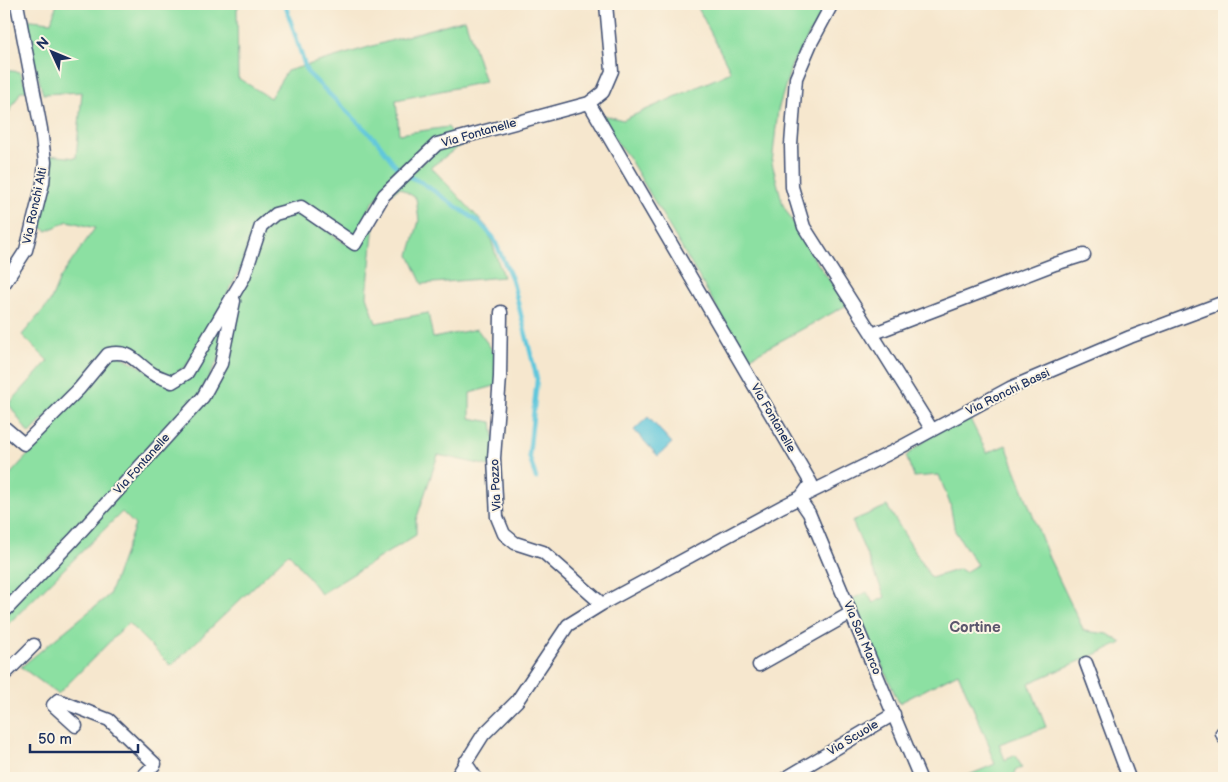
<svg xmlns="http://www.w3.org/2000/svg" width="1228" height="782" font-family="'Balsamiq Sans',sans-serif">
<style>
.green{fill:#8ce0a2;stroke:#548880}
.water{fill:#60c7dc;stroke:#3e7b9d}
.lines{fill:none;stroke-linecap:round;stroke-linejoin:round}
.stream{stroke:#60c7dc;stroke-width:4.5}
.minor-casing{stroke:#3c4b6f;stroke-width:15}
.minor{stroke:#fff;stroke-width:12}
.labels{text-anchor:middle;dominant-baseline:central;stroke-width:4;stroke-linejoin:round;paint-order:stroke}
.street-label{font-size:12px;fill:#1b2f5e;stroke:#fcf5e5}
.quarter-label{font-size:15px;font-weight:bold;fill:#5b576d;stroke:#fcf5e5}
</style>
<rect width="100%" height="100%" fill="#fcf5e5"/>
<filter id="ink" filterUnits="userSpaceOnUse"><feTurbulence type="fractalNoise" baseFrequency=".02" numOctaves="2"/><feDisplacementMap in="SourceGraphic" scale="10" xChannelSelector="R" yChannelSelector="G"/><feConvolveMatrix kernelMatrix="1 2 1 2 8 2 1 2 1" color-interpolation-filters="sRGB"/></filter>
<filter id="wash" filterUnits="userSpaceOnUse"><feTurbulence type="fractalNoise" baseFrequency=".0096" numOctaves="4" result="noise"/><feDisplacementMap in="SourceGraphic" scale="20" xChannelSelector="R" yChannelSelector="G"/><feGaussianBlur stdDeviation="1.12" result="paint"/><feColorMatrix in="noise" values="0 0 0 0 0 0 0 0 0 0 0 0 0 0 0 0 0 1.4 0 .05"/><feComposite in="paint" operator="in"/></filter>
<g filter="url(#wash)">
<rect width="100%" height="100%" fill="#f6e7ce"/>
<path class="green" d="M 57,4 L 241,4 L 237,9 L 238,78 L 270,98 L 287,71 L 465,19 L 485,82 L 396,100 L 399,134 L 448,127 L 453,134 C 426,155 397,174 375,200 C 365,210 365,229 353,236 L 310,205 L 302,203 L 265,217 L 252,231 L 240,270 L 212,322 L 186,366 L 169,378 L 128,350 L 121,347 L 111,350 L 29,434 L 9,404 L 48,361 L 22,335 L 50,302 L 60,278 L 95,228 L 68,221 L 47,231 L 35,224 L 45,181 L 51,167 L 49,155 L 76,158 L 82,92 L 43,94 L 22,19 L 51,22 Z
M 696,4 L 827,4 L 792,64 L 778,110 L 772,163 L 783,205 L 813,257 L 847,305 L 747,359 L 629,158 L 610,133 L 603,115 L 623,120 L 731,72 Z
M 4,70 L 20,72 L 28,91 L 21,91 L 4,121 Z
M 458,141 L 461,145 L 431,167 L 487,227 L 503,277 L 422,284 L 409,255 L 419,221 L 416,198 L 400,188 L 387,195 L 440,147 Z
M 292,214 L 303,214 L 346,244 L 374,223 L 367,296 L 376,323 L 428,313 L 433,338 L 477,329 L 501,362 L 498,385 L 470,393 L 470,418 L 492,422 L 498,468 L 438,455 L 416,520 L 416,535 L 321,594 L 289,553 L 171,666 L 128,623 L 58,694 L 21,667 L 109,595 L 135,525 L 122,512 L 4,628 L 4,615 L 224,367 L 232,340 L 239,291 L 264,226 L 275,217 Z
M 232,302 L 220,356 L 200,393 L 4,607 L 4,481 L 37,445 L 33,440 L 109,358 L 117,354 L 175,385 Z
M 967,413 L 987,453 L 1006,445 L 1049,558 L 1084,631 L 1108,634 L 1122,643 L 1029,683 L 1046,727 L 999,744 L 1005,760 L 1016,755 L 1022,768 L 1016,770 L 1014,778 L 962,778 L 995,764 L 989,749 L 990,747 L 958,673 L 899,703 L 852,599 L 867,592 L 873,603 L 885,597 L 852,521 L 887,506 L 931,578 L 960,569 L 965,572 L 977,565 L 955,531 L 950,504 L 939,475 L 914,477 L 906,456 L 932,435 Z"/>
<path class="water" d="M 648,417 L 672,443 L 658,456 L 634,430 Z"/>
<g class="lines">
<path class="stream" d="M 285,4 L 307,72 L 378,142 L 401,173 L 421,182 L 480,223 L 493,237 L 512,279 L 537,379 L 529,455 L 536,478"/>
</g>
</g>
<g filter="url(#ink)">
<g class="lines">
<defs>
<path id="minor" d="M 606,4 L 612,71 L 603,92 L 589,103 L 811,483 L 801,497
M 832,4 L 811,43 L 796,78 L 791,145 L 792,187 L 804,227 L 872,334
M 4,284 L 26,250 L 43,183 L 45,162 L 41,129 L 17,4
M 501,312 L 500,377 L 494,458 L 497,517 L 504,534 L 515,543 L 543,552 L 602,604
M 4,427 L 24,444 L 79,389 L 108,354 C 132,349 135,363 153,374 C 159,377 166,379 172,382 L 187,373 L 244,277 L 261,226 L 275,214 L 301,207 L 355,244 L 384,195 L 437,144 L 589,103
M 932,430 L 872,334 L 1055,264 L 1084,255
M 800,500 L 809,513 L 920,778
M 4,612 L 73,540 L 203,397 L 221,364 L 234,301
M 1086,663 L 1129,778
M 759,665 L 851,613
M 4,675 L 34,645
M 76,726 L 53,705 L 58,700 L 109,720 L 155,764 L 141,778
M 1222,733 L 1224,738
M 465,762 L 476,778
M 456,778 L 483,735 L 517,701 L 568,625 L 602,604 L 783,506 L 890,453 L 1010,388 L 1130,337 L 1224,302
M 786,778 L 894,714"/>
</defs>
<use href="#minor" class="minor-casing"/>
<use href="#minor" class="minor"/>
</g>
</g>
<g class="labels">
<g class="street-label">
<text transform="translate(479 133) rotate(-16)">Via Fontanelle</text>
<text transform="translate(35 206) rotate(-78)">Via Ronchi Alti</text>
<text transform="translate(1008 392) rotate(-26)">Via Ronchi Bassi</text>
<text transform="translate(773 418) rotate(60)">Via Fontanelle</text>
<text transform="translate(142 464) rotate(-48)">Via Fontanelle</text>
<text transform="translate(496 485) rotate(-93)">Via Pozzo</text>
<text transform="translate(862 638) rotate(67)">Via San Marco</text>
<text transform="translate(853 738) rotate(-31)">Via Scuole</text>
</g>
<g class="quarter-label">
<text x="975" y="627">Cortine</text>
</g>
</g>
<rect width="1228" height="782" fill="none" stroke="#fcf5e5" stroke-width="20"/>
<g transform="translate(52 52) rotate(314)" stroke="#fcf5e5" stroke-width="4" paint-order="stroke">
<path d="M0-4L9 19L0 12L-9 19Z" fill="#1b2f5e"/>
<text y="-8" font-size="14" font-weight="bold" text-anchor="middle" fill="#1b2f5e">N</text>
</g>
<path d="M30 744v8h108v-8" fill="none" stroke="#1b2f5e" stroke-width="2.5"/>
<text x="38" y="744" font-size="15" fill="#1b2f5e" stroke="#fcf5e5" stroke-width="4" paint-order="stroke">50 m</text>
</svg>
